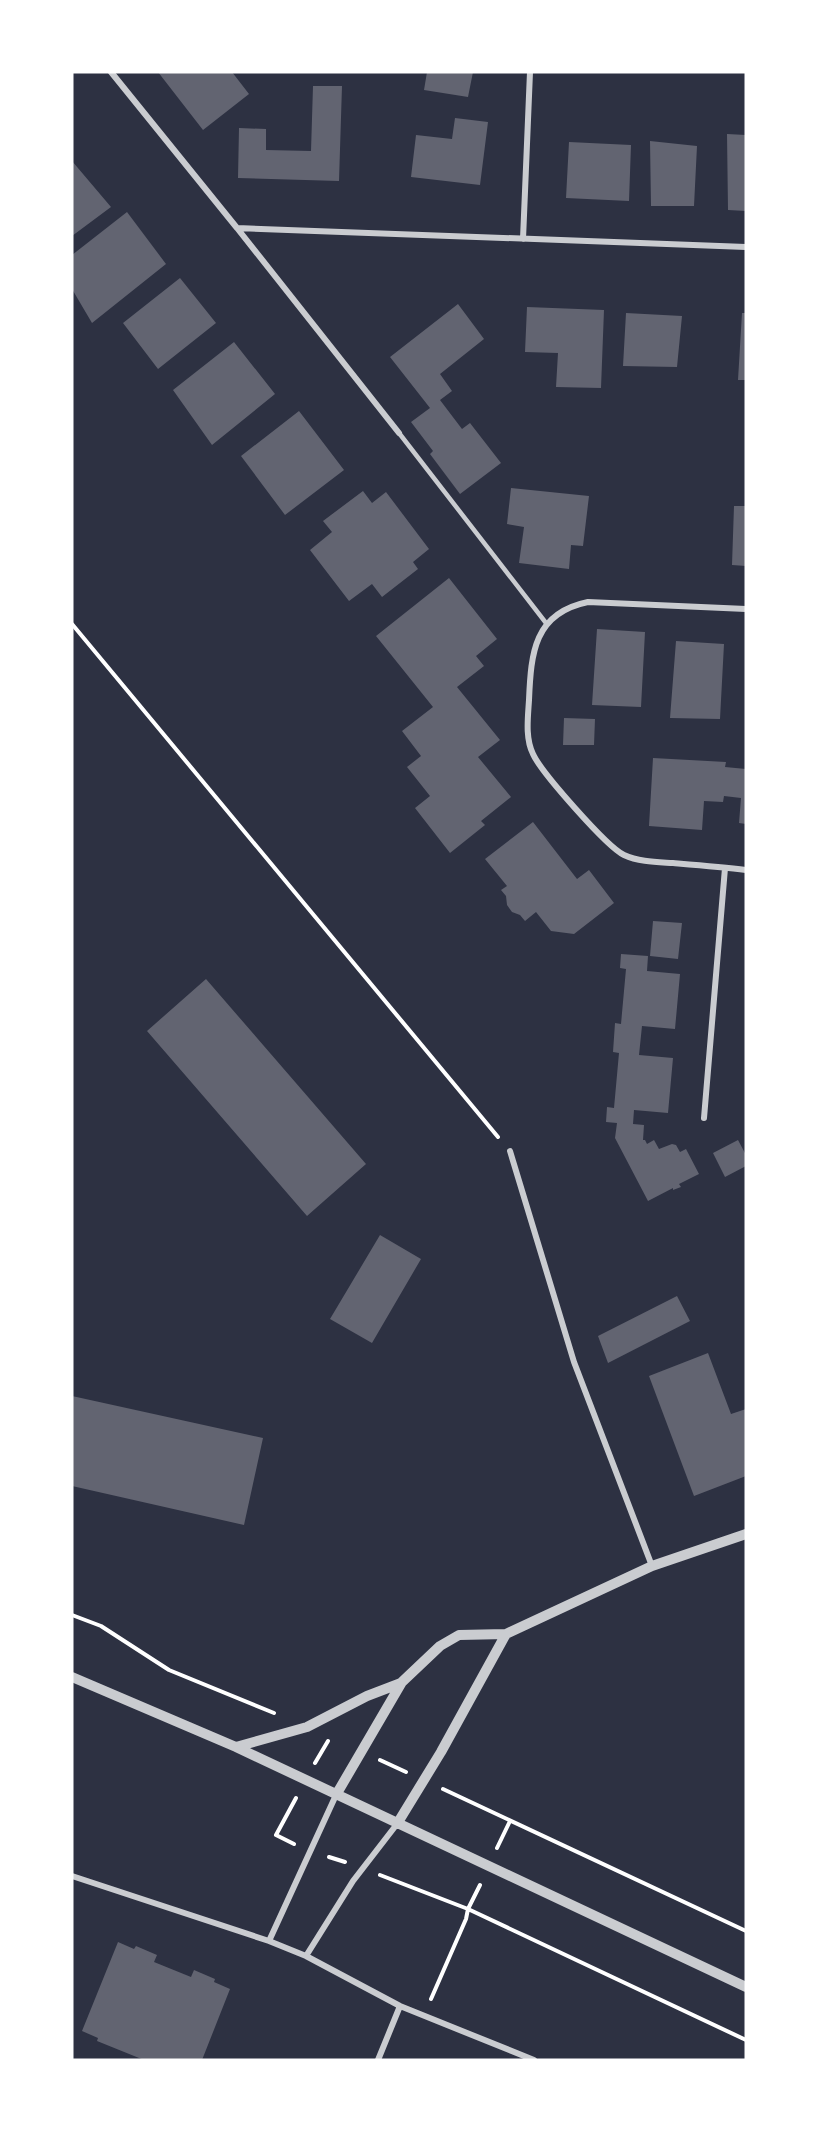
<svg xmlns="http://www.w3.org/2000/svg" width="818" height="2132" font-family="'Varela Round',sans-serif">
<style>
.building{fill:#626471}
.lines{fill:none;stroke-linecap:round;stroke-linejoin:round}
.path{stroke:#fff;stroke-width:4}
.service{stroke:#caccd0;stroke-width:4.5}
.minor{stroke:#caccd0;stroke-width:6}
.tertiary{stroke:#caccd0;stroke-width:10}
</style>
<rect width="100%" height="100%" fill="#2d3142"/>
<path class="building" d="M 158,72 L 232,72 L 249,94 L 203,130 Z
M 427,72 L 473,72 L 468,97 L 424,90 Z
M 313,86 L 342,86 L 339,181 L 238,178 L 239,128 L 266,129 L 266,150 L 311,151 Z
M 455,118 L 488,122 L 480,185 L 411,177 L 416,135 L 452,139 Z
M 727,134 L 746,135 L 746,211 L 728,210 Z
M 650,141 L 697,146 L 694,206 L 651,206 Z
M 569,142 L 631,145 L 629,201 L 566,198 Z
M 72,161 L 111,207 L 72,236 Z
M 127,212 L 166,264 L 92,323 L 72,289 L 72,255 Z
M 180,278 L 216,323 L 158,369 L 123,323 Z
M 458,304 L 484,339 L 440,374 L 452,391 L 440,400 L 462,429 L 470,423 L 501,463 L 460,494 L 430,454 L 433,451 L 411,422 L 430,408 L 390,357 Z
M 527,307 L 604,310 L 601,388 L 556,387 L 558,353 L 525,352 Z
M 626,313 L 682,316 L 677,367 L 623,366 Z
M 742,313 L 746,313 L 746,380 L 738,380 Z
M 234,342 L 275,394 L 212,445 L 173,390 Z
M 299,411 L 344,470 L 285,515 L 241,456 Z
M 511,488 L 589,496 L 583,546 L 571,545 L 569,569 L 519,563 L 524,527 L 507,524 Z
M 363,491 L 372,503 L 386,492 L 429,549 L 413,562 L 418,569 L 382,597 L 372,584 L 349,601 L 310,550 L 332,532 L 323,521 Z
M 734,506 L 746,506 L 746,566 L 732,565 Z
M 449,578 L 497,639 L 476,656 L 484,666 L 457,687 L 500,740 L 478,757 L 511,797 L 481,821 L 485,825 L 450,853 L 415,808 L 430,796 L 407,767 L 421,756 L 402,731 L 433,707 L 376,636 Z
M 597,629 L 645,632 L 641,707 L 592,705 Z
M 676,641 L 724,644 L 720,719 L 670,718 Z
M 564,718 L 595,719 L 594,745 L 563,745 Z
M 653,758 L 726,762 L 725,767 L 746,769 L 746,824 L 739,823 L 741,798 L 724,796 L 723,802 L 704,801 L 702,830 L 649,826 Z
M 533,822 L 577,879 L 589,870 L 614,903 L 574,934 L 551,931 L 536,912 L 525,921 L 520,915 L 512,912 L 507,905 L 506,896 L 501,890 L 507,886 L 485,859 Z
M 653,921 L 682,923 L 678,959 L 650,956 Z
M 621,954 L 648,956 L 647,971 L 680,974 L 675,1029 L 642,1026 L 639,1055 L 673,1058 L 668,1113 L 634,1110 L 633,1124 L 644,1125 L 643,1140 L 645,1140 L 647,1144 L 654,1140 L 659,1149 L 672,1144 L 676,1145 L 680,1152 L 686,1149 L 699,1174 L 679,1184 L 681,1187 L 673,1190 L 673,1188 L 648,1201 L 615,1138 L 617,1123 L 606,1122 L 607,1107 L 614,1108 L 619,1053 L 613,1052 L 615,1023 L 621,1024 L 626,969 L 620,968 Z
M 206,979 L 366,1164 L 307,1216 L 147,1031 Z
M 738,1140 L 746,1155 L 746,1166 L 725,1177 L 713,1153 Z
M 380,1235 L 421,1259 L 372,1343 L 330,1319 Z
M 677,1296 L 690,1321 L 608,1363 L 598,1336 Z
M 708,1353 L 731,1414 L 746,1409 L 746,1476 L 694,1496 L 649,1376 Z
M 72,1396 L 263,1438 L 244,1525 L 72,1486 Z
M 118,1942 L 134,1949 L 136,1946 L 157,1955 L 154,1962 L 191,1977 L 194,1970 L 215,1979 L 214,1982 L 230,1989 L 202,2060 L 144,2060 L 97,2041 L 98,2038 L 82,2031 Z"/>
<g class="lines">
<path class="path" d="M 72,624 L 498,1137
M 72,1615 L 101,1626 L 169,1670 L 274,1713
M 380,1760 L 406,1772
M 315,1763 L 328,1741
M 443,1789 L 746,1931
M 294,1844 L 276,1835 L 296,1798
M 497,1848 L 510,1821
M 329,1857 L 345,1862
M 380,1875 L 468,1909 L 480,1885
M 431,1999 L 466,1919 L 468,1909 L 746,2040"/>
<path class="service" d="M 399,433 L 546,623"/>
<path class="minor" d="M 111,72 L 237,228 L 746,247
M 237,228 L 399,433
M 523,239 L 530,72
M 746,609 L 588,602 C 534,613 531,653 529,700 C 528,717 525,738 533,754 C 541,772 607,847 624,855 C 639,862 657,862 673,863 C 697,865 722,867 746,870
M 704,1118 L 725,868
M 510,1151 L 574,1362 L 652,1566
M 72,1876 L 269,1941 L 306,1956 L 400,2006 L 534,2060
M 269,1941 L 336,1795
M 306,1956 L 353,1881 L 397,1824
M 378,2060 L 400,2006"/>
<path class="tertiary" d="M 72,1677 L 236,1747 L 746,1987
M 236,1747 L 307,1727 L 367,1696 L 401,1683
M 336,1795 L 402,1682 L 440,1646 L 459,1635 L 506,1634 L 652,1566 L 746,1534
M 397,1824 L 441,1752 L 506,1634"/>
</g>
<rect width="818" height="2132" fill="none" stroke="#ffffff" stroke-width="147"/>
</svg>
